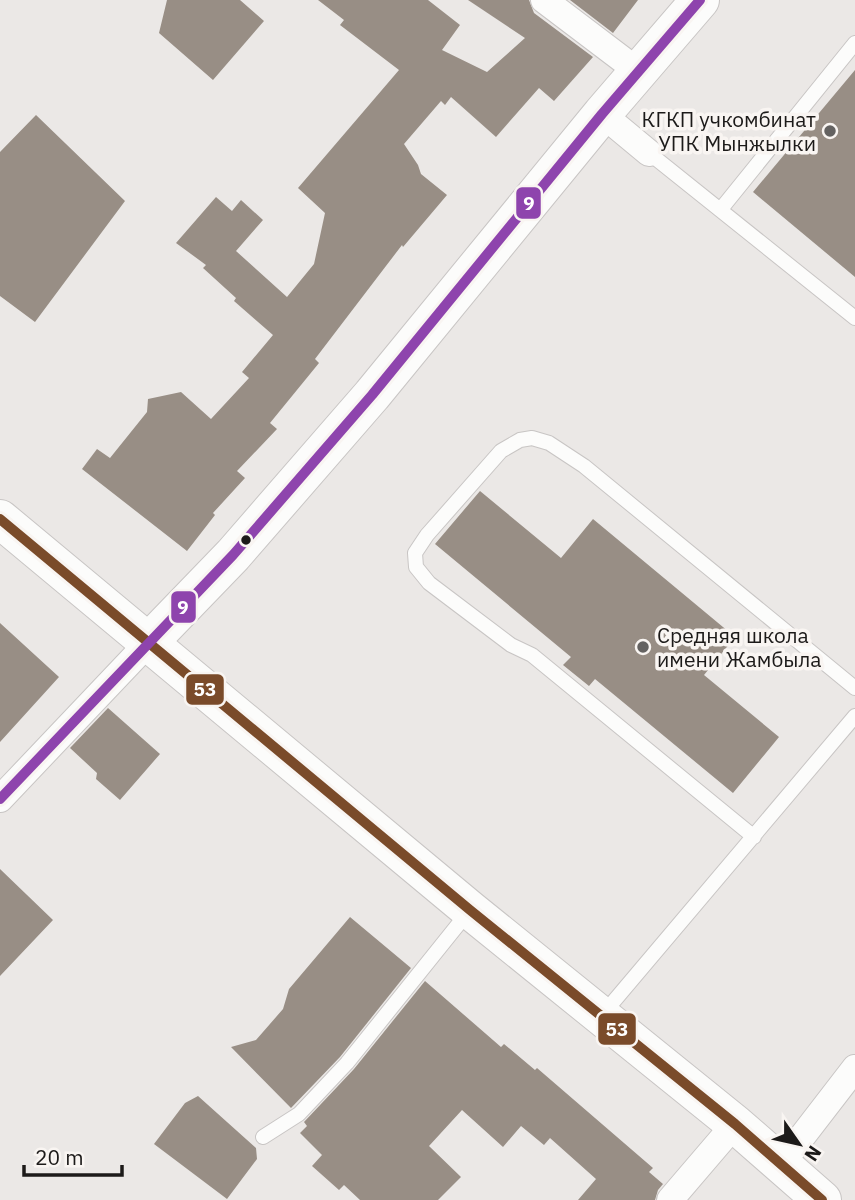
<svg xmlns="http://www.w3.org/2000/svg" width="855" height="1200" font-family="'IBM Plex Sans',sans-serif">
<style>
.building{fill:#988e85}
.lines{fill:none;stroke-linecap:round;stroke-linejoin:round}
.lane-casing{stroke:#c8c5c4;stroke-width:16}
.street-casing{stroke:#c8c5c4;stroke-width:28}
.secondary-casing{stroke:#c8c5c4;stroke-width:40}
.highway-casing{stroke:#c8c5c4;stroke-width:40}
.lane{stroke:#fcfcfb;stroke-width:14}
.street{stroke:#fcfcfb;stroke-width:26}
.secondary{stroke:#fcfcfb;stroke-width:38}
.highway{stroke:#fcfcfb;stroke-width:38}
.bus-1-casing{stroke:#f9f5f2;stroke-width:16}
.bus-2-casing{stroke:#f9f5f2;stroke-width:16}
.bus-1{stroke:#7a4b2a;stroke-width:10}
.bus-2{stroke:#8e44ad;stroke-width:10}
.poi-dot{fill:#646261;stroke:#f9f5f2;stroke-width:2.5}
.bus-dot{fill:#1c1a19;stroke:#f9f5f2;stroke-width:2.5}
.labels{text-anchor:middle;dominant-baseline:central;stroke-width:7;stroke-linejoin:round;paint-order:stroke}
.poi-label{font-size:21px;fill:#1c1a19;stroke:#f9f5f2;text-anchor:end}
.line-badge{stroke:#f9f5f2;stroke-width:2.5}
.badge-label{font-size:19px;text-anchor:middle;font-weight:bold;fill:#fff}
</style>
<rect width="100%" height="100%" fill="#ebe8e6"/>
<path class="building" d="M 167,0 L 240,0 L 264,21 L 213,80 L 159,33 Z
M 318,0 L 428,0 L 460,25 L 442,50 L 487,72 L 525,38 L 468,0 L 529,0 L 534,13 L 593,57 L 554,101 L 539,88 L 496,137 L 451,97 L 445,105 L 441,101 L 404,144 L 418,165 L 421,174 L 447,195 L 403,247 L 402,245 L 315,359 L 319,363 L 270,423 L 277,429 L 237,471 L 245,478 L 213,513 L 215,515 L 187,551 L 82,469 L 97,449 L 110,458 L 147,412 L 148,399 L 181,392 L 211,419 L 249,378 L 242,372 L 273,335 L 234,301 L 236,298 L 203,268 L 206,265 L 176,243 L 216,197 L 232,211 L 241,200 L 263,220 L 236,251 L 287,297 L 314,264 L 325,213 L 298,188 L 399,70 L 340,25 L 344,20 Z
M 570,0 L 638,0 L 613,33 Z
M 855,70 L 855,277 L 753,192 Z
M 36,115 L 125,201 L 35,322 L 0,296 L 0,152 Z
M 480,491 L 561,558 L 593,519 L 735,637 L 704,675 L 779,737 L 733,793 L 595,679 L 589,686 L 563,665 L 571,657 L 435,544 Z
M 0,623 L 59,677 L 0,742 Z
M 108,708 L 160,754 L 120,800 L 96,779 L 97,773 L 70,748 Z
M 0,869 L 53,920 L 0,976 Z
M 350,917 L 411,968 L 340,1057 L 291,1108 L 231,1047 L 256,1040 L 283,1009 L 289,989 Z
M 425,981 L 501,1047 L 504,1044 L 535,1070 L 537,1068 L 653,1168 L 649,1172 L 663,1184 L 658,1190 L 655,1200 L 578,1200 L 596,1179 L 550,1138 L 544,1145 L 521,1126 L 503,1147 L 462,1110 L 429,1146 L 461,1177 L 438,1200 L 360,1200 L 344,1185 L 339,1190 L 312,1166 L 322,1155 L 300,1133 L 307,1126 L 304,1122 L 354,1069 Z
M 198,1096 L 256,1148 L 257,1159 L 227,1199 L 154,1144 L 185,1103 Z"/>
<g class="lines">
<defs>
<path id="lane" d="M 649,153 L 855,318
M 721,209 L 855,43
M 754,837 L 532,655 L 511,645 L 429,583 L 416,567 L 415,553 L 427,535 L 501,451 L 520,440 L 532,438 L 549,443 L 584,466 L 855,688
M 603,1014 L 855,716
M 263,1137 L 299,1114 L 347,1063 L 469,911"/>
<path id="street" d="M 544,0 L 639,72
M 602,114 L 649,153
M 0,799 L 149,642
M 781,1164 L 855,1068
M 670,1200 L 735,1124"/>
<path id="secondary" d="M 149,642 L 233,555 L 372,395 L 602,114 L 700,0"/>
<path id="highway" d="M 0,519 L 470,910 L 735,1124 L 822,1200"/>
</defs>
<use href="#lane" class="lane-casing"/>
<use href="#street" class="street-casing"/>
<use href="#secondary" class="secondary-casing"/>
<use href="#highway" class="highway-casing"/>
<use href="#lane" class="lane"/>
<use href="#street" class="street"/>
<use href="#secondary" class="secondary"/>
<use href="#highway" class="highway"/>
<defs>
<path id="bus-1" d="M 0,519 L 470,910 L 735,1124 L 822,1200"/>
<path id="bus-2" d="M 0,799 L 233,555 L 372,395 L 602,114 L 700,0"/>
</defs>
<use href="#bus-1" class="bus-1-casing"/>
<use href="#bus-2" class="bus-2-casing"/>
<use href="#bus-1" class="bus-1"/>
<use href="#bus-2" class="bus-2"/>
</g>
<g class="poi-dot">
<circle cx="830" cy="131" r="7"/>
<circle cx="643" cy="647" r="7"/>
</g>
<circle class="bus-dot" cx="246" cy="540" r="6"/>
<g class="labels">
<g class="poi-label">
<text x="816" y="119">КГКП учкомбинат<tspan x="816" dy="24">УПК Мынжылки</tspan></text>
<text x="657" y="635" text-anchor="start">Средняя школа<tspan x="657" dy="24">имени Жамбыла</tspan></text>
</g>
</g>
<g class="line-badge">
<rect x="515" y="186" width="27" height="34" rx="7" fill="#8e44ad"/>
<rect x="170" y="590" width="27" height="34" rx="7" fill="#8e44ad"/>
<rect x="185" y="673" width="40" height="33" rx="7" fill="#7a4b2a"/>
<rect x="597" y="1012" width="40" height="34" rx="7" fill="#7a4b2a"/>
</g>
<g class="badge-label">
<text x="529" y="210">9</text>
<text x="183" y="614">9</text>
<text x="205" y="696">53</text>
<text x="617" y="1036">53</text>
</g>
<g transform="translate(799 1144) rotate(124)" stroke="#f9f5f2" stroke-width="5" paint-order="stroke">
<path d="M0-5L12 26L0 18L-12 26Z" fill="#1c1a19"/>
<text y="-10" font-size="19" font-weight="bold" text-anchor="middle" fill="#1c1a19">N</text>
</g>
<path d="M24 1165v10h98v-10" fill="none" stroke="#1c1a19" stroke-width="3.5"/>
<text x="35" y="1165" font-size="21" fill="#1c1a19" stroke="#f9f5f2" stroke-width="5" paint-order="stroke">20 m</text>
</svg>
